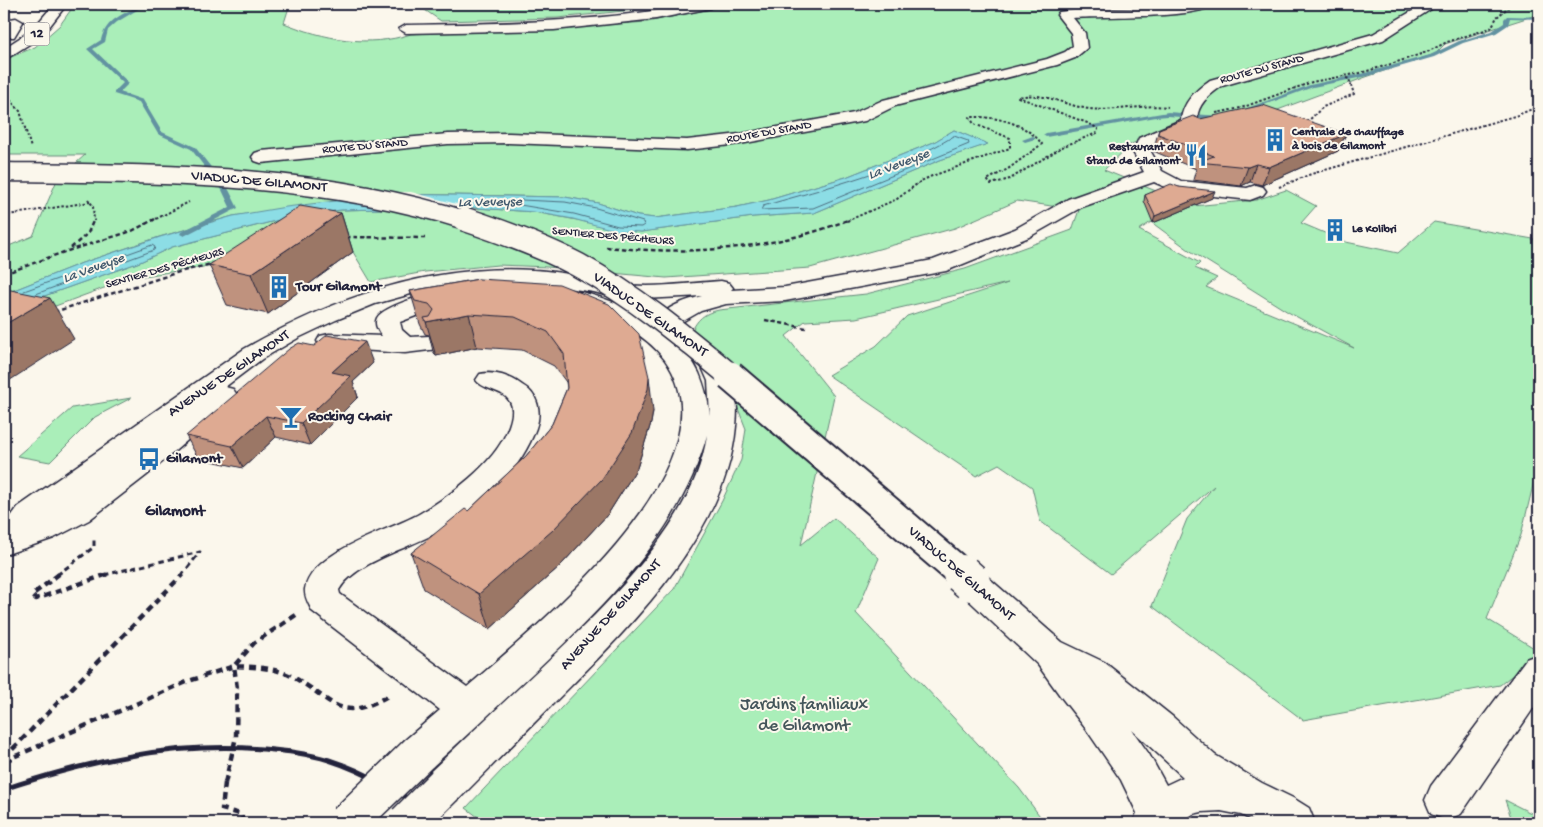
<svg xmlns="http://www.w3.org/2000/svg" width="1543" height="827" font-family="'Gochi Hand',sans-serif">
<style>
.green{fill:#aaeeb9;stroke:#66887a;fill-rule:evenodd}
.water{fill:#8cdde5;stroke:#6292a1}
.pier{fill:#fbf7ec}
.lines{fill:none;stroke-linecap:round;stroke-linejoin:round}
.shore{stroke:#4c6d7f;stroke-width:1}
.stream{fill:#6292a1;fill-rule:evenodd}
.minor-casing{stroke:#22223b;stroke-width:3}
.major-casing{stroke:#22223b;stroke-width:3}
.path-far3{stroke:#22223b;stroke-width:2;stroke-dasharray:2.5 2;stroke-linecap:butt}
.path-far2{stroke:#22223b;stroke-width:2.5;stroke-dasharray:4.5 3;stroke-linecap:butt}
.path-far1{stroke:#22223b;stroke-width:3;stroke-dasharray:5.5 4;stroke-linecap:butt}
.path{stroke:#22223b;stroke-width:4.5;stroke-dasharray:7 5;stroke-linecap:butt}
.minor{fill:#fbf7ec;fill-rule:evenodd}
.major{fill:#fbf7ec;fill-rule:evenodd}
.rail{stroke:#22223b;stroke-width:5}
.minor-bridge-casing{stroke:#22223b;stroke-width:41;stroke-linecap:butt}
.major-bridge-far3-casing{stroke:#22223b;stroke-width:21;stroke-linecap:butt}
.major-bridge-far2-casing{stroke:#22223b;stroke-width:26;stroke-linecap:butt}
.major-bridge-far1-casing{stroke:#22223b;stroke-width:33;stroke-linecap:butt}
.major-bridge-casing{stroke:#22223b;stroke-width:41;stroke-linecap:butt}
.path-bridge{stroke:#22223b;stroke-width:4.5;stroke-dasharray:7 5;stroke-linecap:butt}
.minor-bridge{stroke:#fbf7ec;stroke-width:38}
.major-bridge-far3{stroke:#fbf7ec;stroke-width:18}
.major-bridge-far2{stroke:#fbf7ec;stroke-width:23}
.major-bridge-far1{stroke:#fbf7ec;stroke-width:29}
.major-bridge{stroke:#fbf7ec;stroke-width:38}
.wall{fill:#bf927e;stroke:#22223b}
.shaded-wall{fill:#9b7766;stroke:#22223b}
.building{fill:#deaa92;stroke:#22223b}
.labels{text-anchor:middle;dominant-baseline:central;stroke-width:4;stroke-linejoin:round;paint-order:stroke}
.far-street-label{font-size:12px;fill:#22223b;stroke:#fbf7ec}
.far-poi-label{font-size:12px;font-weight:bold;fill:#22223b;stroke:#fbf7ec;text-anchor:start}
.shield{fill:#fbf7ec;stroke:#636270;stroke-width:1}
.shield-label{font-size:14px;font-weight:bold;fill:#22223b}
.far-water-label{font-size:14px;font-style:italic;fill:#425a6e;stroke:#fbf7ec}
.street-label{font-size:15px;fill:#22223b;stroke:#fbf7ec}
.poi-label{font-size:15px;font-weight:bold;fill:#22223b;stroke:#fbf7ec;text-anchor:start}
.neighbourhood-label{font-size:16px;font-weight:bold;fill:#22223b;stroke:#fbf7ec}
.near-park-label{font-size:18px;fill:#44555a;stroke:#fbf7ec}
</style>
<rect width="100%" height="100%" fill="#fbf7ec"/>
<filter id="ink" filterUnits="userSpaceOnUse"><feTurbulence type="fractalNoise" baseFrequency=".02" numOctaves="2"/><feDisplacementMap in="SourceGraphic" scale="10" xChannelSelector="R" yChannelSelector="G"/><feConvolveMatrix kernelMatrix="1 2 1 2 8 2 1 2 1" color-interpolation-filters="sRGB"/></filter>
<g filter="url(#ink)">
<path class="green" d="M 75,4 L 290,4 L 284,23 C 324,39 368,48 411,34 L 545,29 L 647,22 L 734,4 L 1539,4 L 1539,14 L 1445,44 L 1435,54 L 1366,77 L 1267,114 L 1153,136 L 1131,144 L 1104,170 L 1193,206 L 1256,200 L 1286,190 L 1316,206 L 1301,223 L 1346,242 L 1398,253 L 1434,222 L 1539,240 L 1539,473 L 1536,473 L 1521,535 L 1487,619 L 1539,651 L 1539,654 L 1500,685 L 1303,720 L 1152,606 L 1187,519 L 1214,486 L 1111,574 L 1040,521 L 1032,487 L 999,464 L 976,476 L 828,375 L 876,346 L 907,316 L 1008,283 L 856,318 L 805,321 L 786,336 L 834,396 L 801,545 L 834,518 L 879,558 L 856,613 L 1019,788 L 1045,823 L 486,823 L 466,808 L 674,589 L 722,501 L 741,460 L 746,429 L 732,393 L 691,333 C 697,319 704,313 719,310 L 866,294 L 965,269 L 1072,230 L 1079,210 L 1017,201 L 955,228 L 810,268 L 666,278 L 547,267 L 498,265 L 425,272 L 371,282 L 353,252 L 313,244 L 203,267 L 131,278 L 4,325 L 16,306 L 140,262 L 172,247 L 279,220 L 341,210 L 462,207 L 534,212 L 641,232 L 753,217 L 814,213 L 940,160 L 987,144 L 954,130 L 934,142 L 846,177 L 769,200 L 737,207 L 655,218 L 638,216 L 598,203 L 565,197 L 392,194 L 233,216 L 159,237 L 82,263 L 4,294 L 4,248 L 33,236 L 57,180 L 85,155 L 4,155 L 4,60 L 35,47 L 60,25 ZM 1151,222 L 1189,250 L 1288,312 L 1354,348 L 1206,287 L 1217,278 L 1195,268 L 1200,263 L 1139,230 Z
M 416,4 L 672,4 L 652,8 L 558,18 L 441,21 Z
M 131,398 L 95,417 L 50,462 L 17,456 L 72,408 Z
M 1505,800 L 1539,817 L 1539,823 L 1513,823 Z"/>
<path class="water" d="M 954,130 L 988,144 L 940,160 L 814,213 L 753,217 L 641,232 L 618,231 L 573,219 L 534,212 L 462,207 L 341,210 L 279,220 L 172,247 L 140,262 L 16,306 L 4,294 L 82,263 L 160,237 L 233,216 L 286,207 L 392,194 L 565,197 L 598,203 L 638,216 L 655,218 L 737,207 L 769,200 L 846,177 L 934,142 Z"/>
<path class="pier" d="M 392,192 L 411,192 L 483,211 L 391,211 L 333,199 Z"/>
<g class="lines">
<path class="shore" d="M 954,136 L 968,141 L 969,144 L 813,208 L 761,210 L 763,206 C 825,188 899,170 954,136 Z
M 521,200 L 565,202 L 596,208 L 643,222 L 644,225 L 641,227 L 618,226 L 574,214 L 520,205 Z
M 24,291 L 152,245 L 155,247 L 154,250 L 36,294"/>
<path class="stream" d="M 142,4 L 147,4 L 117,22 L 108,30 L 105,42 L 93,49 L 129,83 L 120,92 L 143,100 L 162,132 L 195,147 L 229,190 L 238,208 L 184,236 L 180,234 L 181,232 L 230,207 L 222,190 L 191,149 L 158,134 L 139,102 L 114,94 L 114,92 L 123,83 L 87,49 L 101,40 C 106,19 124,14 142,4 Z
M 1507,16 L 1539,17 L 1539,19 L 1510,18 L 1508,25 L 1496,33 L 1463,43 L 1434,57 L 1368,76 L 1313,87 L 1239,114 L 1234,113 L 1310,85 L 1365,73 L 1430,55 L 1459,41 L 1492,31 L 1504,23 L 1504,19 Z
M 1168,112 L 1219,116 L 1222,118 L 1219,120 L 1168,116 L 1156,117 L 1046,137 L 1043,135 L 1046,133 Z
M 1033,136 L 1035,137 L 1035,139 L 1025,142 L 1022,140 Z"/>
<defs>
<path id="minor" d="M 693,4 L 717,4 L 711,8 L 656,19 L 554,30 L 406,33 L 399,29 L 406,25 C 502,23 598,23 693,4 Z
M 1192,4 L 1214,4 C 1201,19 1097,16 1073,18 L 1085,33 L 1087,48 L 1075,58 L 1057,65 L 895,106 L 865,121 L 740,144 L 687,150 L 509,143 L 448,144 L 261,163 L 255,161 L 252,157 L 255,153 L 261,151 L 448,134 L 509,133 L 687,140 L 740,134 L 854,113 L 883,100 L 1047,59 L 1065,52 L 1073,46 L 1071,33 L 1057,15 L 1059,12 L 1082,9 L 1154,8 Z
M 1424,4 L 1439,4 L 1383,40 L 1222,86 C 1212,93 1201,101 1198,113 C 1197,117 1199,121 1196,124 C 1188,135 1165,140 1153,145 L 1151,152 L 1162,171 L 1181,181 L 1247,188 L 1256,185 L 1263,187 L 1266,191 L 1263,195 L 1250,200 L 1177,192 L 1154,182 L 1082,207 L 1029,237 L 946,271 L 785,301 L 726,304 L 701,311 L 680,323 L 671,325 L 662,323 L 659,318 C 668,305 688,300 702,296 L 624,300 L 594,292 L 534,283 L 492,282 L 450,286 L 411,294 L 375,304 L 336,320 L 298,338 L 262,359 L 225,387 L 233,389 L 237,395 L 233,401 L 147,475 L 89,520 L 54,538 L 7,554 L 4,553 L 4,526 L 18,507 L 244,349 C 333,298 429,264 533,270 C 562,271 590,279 619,284 C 651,289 688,283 721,281 L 729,283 L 733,288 L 731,290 L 785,287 L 933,260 L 1015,229 L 1068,199 L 1144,172 L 1133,152 L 1139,138 L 1181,120 C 1183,102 1196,90 1210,80 L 1373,34 Z
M 16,18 L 23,22 L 14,37 L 4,37 L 6,28 L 4,28 L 4,20 Z
M 450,288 L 458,290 L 462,295 L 458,300 L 400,322 L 402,330 L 410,337 L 429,336 L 438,339 L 442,344 L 438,349 L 405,353 L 329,348 L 320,346 L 317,341 L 320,336 L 329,334 L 382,336 C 378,331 374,324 377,318 C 382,306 436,291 450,288 Z
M 581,292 C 626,303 678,329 699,373 C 705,387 708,400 710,415 L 708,381 L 697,356 L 701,351 L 710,348 L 719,351 C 735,374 739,397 736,426 C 726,538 622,634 547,710 C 518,739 489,769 459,799 L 445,804 L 431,799 L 425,785 L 431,771 C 466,738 501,705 536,672 C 599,612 695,525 707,435 C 680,533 604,606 532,674 C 499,705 466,736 432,767 L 418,772 L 404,767 L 398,754 L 404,741 L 440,710 L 312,611 C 309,604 304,597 305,589 C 313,550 389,531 419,514 C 449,497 494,464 507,431 C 510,424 515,410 510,402 C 503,389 484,391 476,380 L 480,374 C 494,371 510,376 522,385 C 538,394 542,411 536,428 C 519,476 471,517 426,538 C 401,550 353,565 339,590 L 340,594 L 467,687 C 535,627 740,465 665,360 C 644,331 606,316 573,304 L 569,299 L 573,294 Z
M 1539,654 L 1539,700 L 1461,814 L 1446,820 L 1431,814 L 1425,800 L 1431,786 L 1526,659 Z"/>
<path id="major" d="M 54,4 L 67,4 L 42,36 L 9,57 L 4,58 L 4,48 L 32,30 Z
M 971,569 L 983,573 L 1062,642 L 1104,662 L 1173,717 L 1215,755 L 1262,783 L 1293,798 L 1309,808 L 1315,823 L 1257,823 L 1241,815 L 1221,811 L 1202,812 L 1193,814 L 1180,823 L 1133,823 L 1137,813 L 1121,780 L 1086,729 L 1061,697 L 1038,665 L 959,591 L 954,582 L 959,573 ZM 1132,730 L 1183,777 L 1166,785 L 1149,754 Z"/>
</defs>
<use href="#minor" class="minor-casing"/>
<use href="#major" class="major-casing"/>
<path class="path-far3" d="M 447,4 L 455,6
M 4,93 L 20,111 L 31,148
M 1216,113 L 1241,108 L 1312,82 L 1360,73 L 1388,65 L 1427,52 L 1447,42 L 1491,28 L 1497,17 L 1512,4
M 1307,122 L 1323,107 L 1354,94 L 1349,79 L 1344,77
M 1279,187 L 1311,174 L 1518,115 L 1539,106
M 88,199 L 93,206 L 94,221
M 4,213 L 8,215 L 90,202
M 152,221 L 189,202
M 847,221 L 897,199 L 921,181 L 932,176 L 1010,148 L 1010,138 L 974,124 L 970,117 C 996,116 1026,123 1042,144 L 1008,169 L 987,180 L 991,184 L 1010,179 L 1064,146 L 1097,133 L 1098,129 L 1090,124 L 1018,97 C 1043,91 1065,106 1090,109 C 1116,112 1142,104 1168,107"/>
<path class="path-far2" d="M 346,237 L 425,238
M 606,247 C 688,255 772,251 850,219
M 71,248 L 88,233 L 94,219
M 4,274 L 64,252 L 132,231 L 155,219
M 54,312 L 179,272 L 215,263
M 765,320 L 806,328"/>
<path class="path-far1" d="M 57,575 L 94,547 L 94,537
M 104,575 L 200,552 L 182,575"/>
<path class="path" d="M 59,574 L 32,595 L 36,599 L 108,574
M 296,615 L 254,643 L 234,666 C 253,667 274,667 291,676 C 336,700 337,726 391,694
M 4,758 L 183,574
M 4,761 L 189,681 L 234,666 L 237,688
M 4,770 L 11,758
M 225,783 L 222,809 L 240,814 L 244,823"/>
<use href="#minor" class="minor"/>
<use href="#major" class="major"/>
<path class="rail" d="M 4,789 C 89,761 172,742 262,749 C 284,751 307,753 329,760 C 370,773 408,797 442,823"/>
<defs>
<path id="minor-bridge" d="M 347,823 L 418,754
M 407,823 L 445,785"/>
<path id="major-bridge-far3" d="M 4,172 C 160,174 318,173 468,221"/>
<path id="major-bridge-far2" d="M 464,219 C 503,232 542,246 578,265 C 633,295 684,337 732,377"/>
<path id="major-bridge-far1" d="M 730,376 L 963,575"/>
<path id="major-bridge" d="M 962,574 L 971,582"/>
</defs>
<use href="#minor-bridge" class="minor-bridge-casing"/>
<use href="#major-bridge-far3" class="major-bridge-far3-casing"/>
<use href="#major-bridge-far2" class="major-bridge-far2-casing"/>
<use href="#major-bridge-far1" class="major-bridge-far1-casing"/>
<use href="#major-bridge" class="major-bridge-casing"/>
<path class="path-bridge" d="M 225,783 L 236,737 L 237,688"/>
<use href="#minor-bridge" class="minor-bridge"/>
<use href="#major-bridge-far3" class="major-bridge-far3"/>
<use href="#major-bridge-far2" class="major-bridge-far2"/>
<use href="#major-bridge-far1" class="major-bridge-far1"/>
<use href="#major-bridge" class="major-bridge"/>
</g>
<path class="wall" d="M 1200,119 L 1346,134 L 1338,151 L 1262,185 L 1250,182 L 1241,186 L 1193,180 L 1196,169 L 1153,151 L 1159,129 Z
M 1179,187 L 1212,198 L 1153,223 L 1144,201 L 1145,195 Z
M 341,213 L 353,252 L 268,314 L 227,305 L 209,265 Z
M 479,279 L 653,411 L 651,423 L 637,468 L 608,514 L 561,565 L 490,629 L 424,589 L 411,553 L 468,511 L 526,456 L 552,424 L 567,388 L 566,382 L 554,366 L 522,350 L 477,347 L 436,356 L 433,351 L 429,335 L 425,334 L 420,324 L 410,291 Z
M 373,363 L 353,382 L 358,397 L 310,445 L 276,437 L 243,468 L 198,458 L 186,436 Z"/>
<path class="shaded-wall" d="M 1346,134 L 1338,151 L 1262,185 L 1269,167 Z
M 1256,164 L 1250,182 L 1241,186 L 1248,167 Z
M 1215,191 L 1212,198 L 1153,223 L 1155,216 Z
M 341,213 L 353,252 L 268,314 L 251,274 Z
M 50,298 L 74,339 L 4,384 L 4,325 Z
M 469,314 L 477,347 L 436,356 L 426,322 Z
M 365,342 L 373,363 L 353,382 L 358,397 L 310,445 L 301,423 L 332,372 Z
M 649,377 L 653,411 L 651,423 L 637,468 L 608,514 L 561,565 L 490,629 L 479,594 Z
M 266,416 L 276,437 L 243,468 L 232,446 Z"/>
<path class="building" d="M 1263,105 L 1346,134 L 1269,167 L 1256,164 L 1248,167 L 1198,162 L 1214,156 L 1158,134 L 1159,129 L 1193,116 L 1200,119 Z
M 1171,184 L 1179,187 L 1215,191 L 1155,216 L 1145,195 Z
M 300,206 L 341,213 L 251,274 L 209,265 Z
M 479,279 L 559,284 L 609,304 L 639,334 L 649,377 L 648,389 L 632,433 L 602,479 L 553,530 L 479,594 L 411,553 L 465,509 L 468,511 L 526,456 L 552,424 L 567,388 L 564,354 L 548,332 L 515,317 L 469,314 L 426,322 L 424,318 L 430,317 L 434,310 L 429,304 L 415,301 L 410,291 Z
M 6,289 L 50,298 L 4,325 L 4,290 Z
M 327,335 L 365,342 L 332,372 L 351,376 L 301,423 L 266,416 L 232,446 L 186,436 L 289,349 L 299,343 L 314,346 Z"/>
</g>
<defs>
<symbol id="building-bare" viewBox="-9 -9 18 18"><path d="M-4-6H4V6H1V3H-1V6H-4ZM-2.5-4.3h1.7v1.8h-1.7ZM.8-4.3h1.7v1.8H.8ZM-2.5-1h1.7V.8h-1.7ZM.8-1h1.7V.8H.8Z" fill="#1f6fb2" stroke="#fbf7ec" stroke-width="2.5" paint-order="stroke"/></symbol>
<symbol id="restaurant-bare" viewBox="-9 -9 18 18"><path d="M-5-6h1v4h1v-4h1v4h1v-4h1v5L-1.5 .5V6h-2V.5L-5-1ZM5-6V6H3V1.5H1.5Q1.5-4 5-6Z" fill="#1f6fb2" stroke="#fbf7ec" stroke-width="2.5" paint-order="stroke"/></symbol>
<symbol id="bar-bare" viewBox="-9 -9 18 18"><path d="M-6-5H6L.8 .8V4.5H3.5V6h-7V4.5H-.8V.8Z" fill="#1f6fb2" stroke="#fbf7ec" stroke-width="2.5" paint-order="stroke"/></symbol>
<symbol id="bus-bare" viewBox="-9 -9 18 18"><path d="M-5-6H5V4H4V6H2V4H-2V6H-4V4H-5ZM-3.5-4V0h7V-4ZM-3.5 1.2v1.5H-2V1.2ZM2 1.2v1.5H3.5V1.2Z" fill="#1f6fb2" stroke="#fbf7ec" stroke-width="2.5" paint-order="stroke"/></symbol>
</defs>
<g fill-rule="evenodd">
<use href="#building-bare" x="1259" y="124" width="32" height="32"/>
<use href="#restaurant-bare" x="1180" y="139" width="32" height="32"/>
<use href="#building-bare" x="1319" y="214" width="32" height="32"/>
<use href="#building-bare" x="263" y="271" width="32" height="32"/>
<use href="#bar-bare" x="275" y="401" width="32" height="32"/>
<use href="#bus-bare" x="133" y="443" width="32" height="32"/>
</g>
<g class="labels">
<g class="far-street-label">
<text transform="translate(1262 70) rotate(-15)">ROUTE DU STAND</text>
<text transform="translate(769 133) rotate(-10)">ROUTE DU STAND</text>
<text transform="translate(365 147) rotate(-5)">ROUTE DU STAND</text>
<text transform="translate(613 237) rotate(5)">SENTIER DES PÊCHEURS</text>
<text transform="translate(165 269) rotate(-16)">SENTIER DES PÊCHEURS</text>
</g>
<g class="far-poi-label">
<text x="1292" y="133">Centrale de chauffage<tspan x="1292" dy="14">à bois de Gilamont</tspan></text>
<text x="1180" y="148" text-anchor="end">Restaurant du<tspan x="1180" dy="14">Stand de Gilamont</tspan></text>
<text x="1352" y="230">Le Kolibri</text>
</g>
<rect class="shield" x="24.5" y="22.5" width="25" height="23" rx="4"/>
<g class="shield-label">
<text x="37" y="34">12</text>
</g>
<g class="far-water-label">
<text transform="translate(899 165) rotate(-21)">La Veveyse</text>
<text transform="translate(490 203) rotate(-1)">La Veveyse</text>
<text transform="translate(94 269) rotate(-20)">La Veveyse</text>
</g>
<g class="street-label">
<text transform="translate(259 182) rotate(5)">VIADUC DE GILAMONT</text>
<text transform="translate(650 315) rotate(35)">VIADUC DE GILAMONT</text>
<text transform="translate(229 374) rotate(-34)">AVENUE DE GILAMONT</text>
<text transform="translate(961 574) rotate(41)">VIADUC DE GILAMONT</text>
<text transform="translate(611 615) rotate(-48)">AVENUE DE GILAMONT</text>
</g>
<g class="poi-label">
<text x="296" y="287">Tour Gilamont</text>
<text x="308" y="417">Rocking Chair</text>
<text x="166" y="459">Gilamont</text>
</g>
<g class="neighbourhood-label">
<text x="175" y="512">Gilamont</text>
</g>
<g class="near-park-label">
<text x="804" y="705">Jardins familiaux<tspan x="804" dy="21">de Gilamont</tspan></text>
</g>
</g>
<rect width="1543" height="827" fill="none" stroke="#fbf7ec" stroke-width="20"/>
<rect x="10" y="10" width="1523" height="807" fill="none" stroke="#22223b" stroke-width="2" filter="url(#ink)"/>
</svg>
